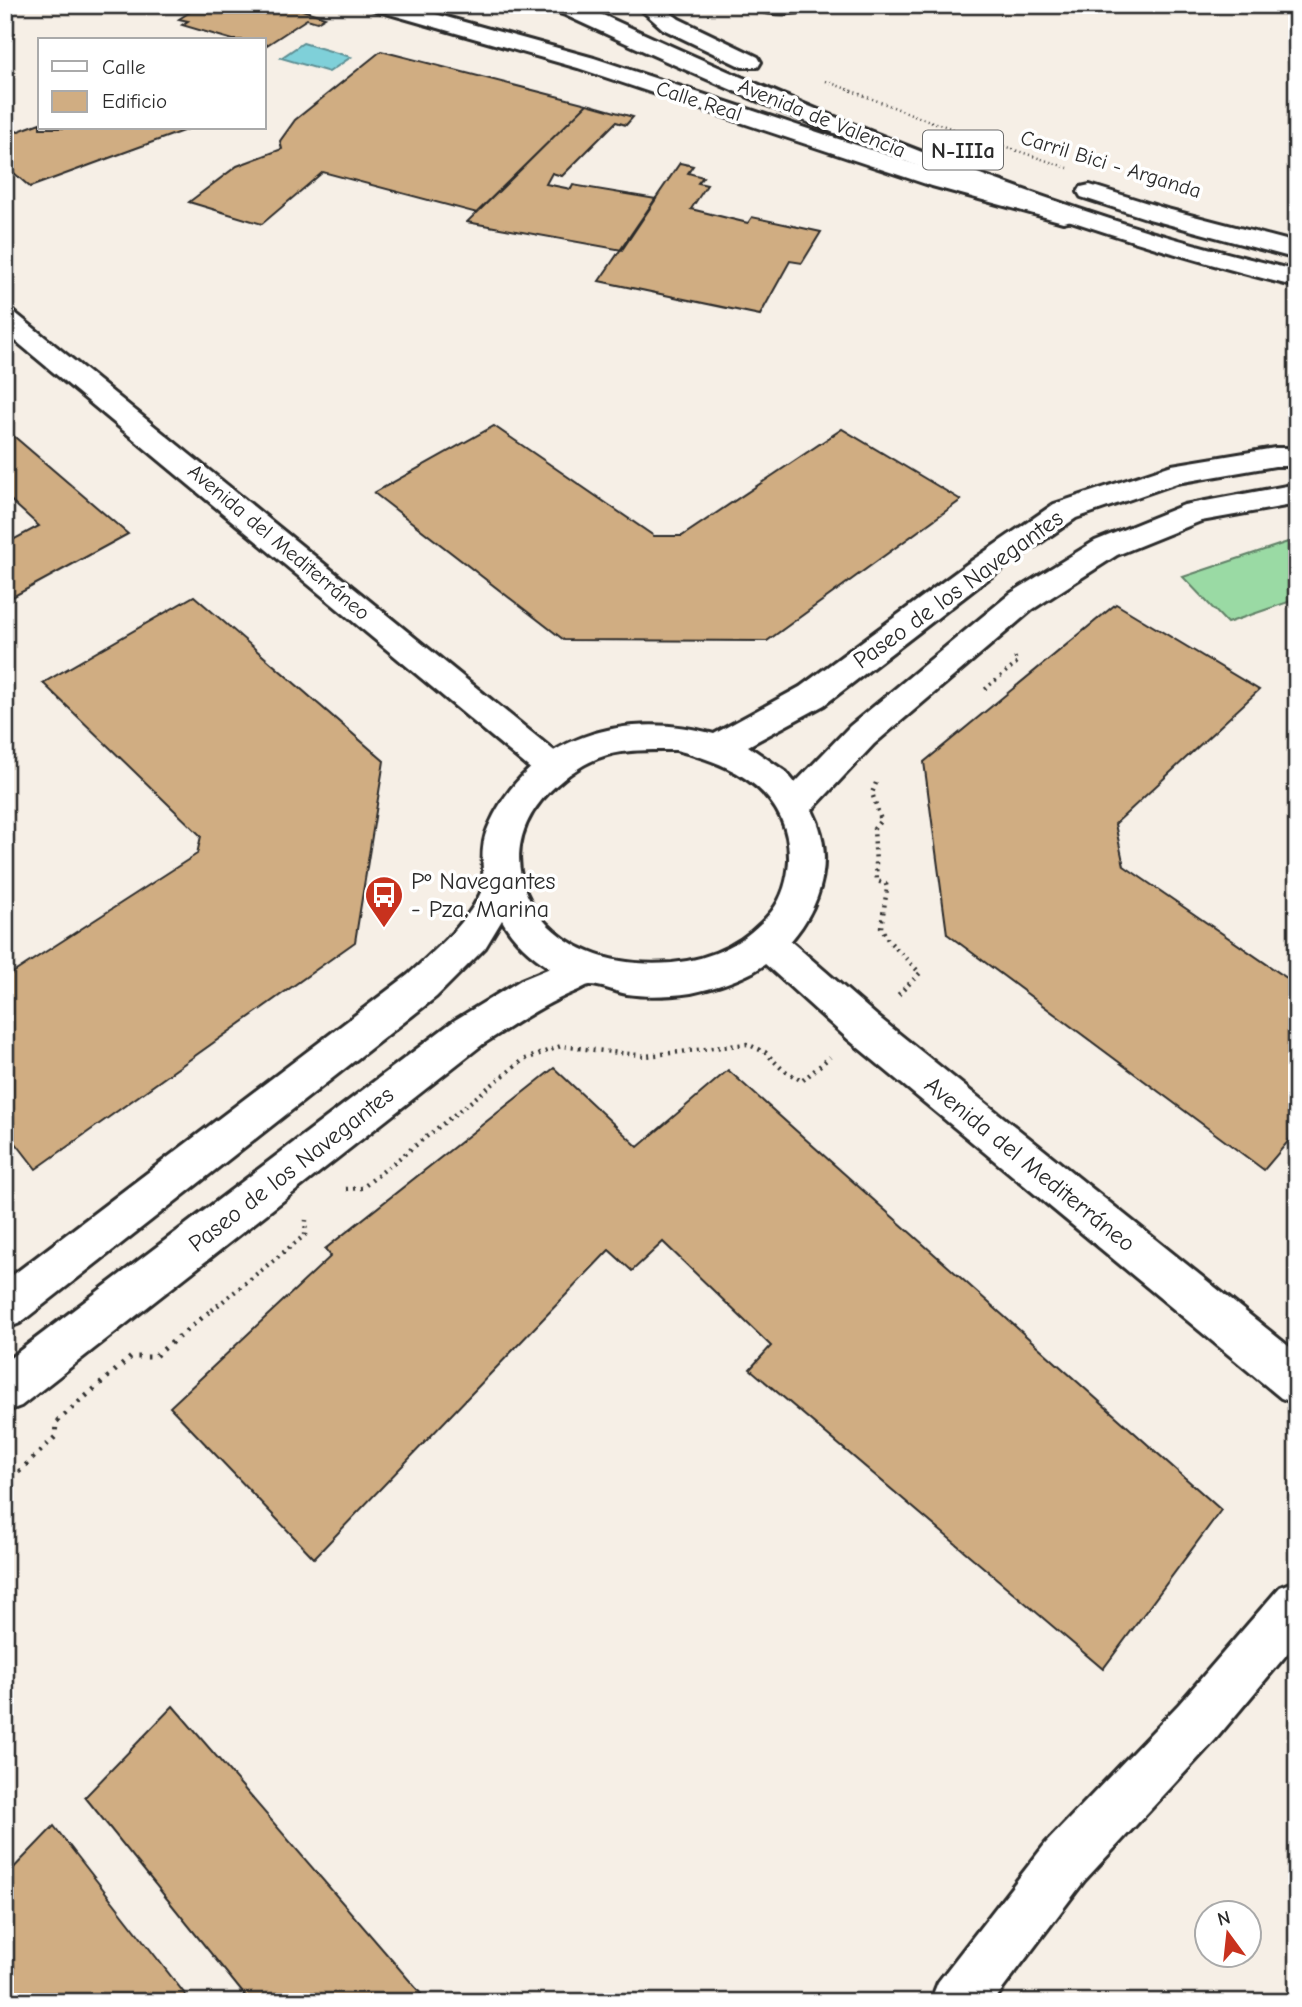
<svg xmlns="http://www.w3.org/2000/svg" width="1302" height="2007" font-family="'Comic Neue',sans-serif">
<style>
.green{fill:#9adaa4;stroke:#628268;stroke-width:2}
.water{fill:#7fd0d9;stroke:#5d8e93;stroke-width:2}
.building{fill:#d0ad82;stroke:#2b2b2b;stroke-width:2}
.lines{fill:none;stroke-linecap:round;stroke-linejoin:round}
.minor-casing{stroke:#2b2b2b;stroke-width:6}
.major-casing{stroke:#2b2b2b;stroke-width:6}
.highway-casing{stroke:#2b2b2b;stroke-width:6}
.path-far3{stroke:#2b2b2b;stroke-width:2.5;stroke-dasharray:1 3.5;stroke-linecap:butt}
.path-far2{stroke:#2b2b2b;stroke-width:3.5;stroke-dasharray:2 4.5;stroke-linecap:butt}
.path-far1{stroke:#2b2b2b;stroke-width:4.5;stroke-dasharray:2 5;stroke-linecap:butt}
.path{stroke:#2b2b2b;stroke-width:5;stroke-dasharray:2.5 7;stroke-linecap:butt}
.minor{fill:#fff;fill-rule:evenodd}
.major{fill:#fff;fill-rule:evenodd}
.highway{fill:#fff;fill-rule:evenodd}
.labels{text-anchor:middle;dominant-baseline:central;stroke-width:7;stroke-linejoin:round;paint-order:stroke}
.far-street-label{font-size:21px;fill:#2b2b2b;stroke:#fff}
.shield{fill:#fff;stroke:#6b6b6b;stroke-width:2}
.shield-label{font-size:23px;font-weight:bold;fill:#2b2b2b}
.street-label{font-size:24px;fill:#2b2b2b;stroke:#fff}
.poi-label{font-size:24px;fill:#2b2b2b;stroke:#fff;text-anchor:start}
</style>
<rect width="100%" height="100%" fill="#f6efe6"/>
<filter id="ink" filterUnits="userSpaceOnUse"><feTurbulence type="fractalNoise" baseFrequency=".0143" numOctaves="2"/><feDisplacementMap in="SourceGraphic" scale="14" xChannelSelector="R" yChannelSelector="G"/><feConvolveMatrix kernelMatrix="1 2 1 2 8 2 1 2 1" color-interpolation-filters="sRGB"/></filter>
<g filter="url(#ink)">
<path class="green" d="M 1291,541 L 1297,547 L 1297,599 L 1227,623 L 1183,577 Z"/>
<path class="water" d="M 303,43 L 351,57 L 329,72 L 281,58 Z"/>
<path class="building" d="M 201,5 L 286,5 L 325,17 L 317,22 L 307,19 L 264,47 L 264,40 L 233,40 L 182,25 L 188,21 L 179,19 Z
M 381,51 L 587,104 L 477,213 L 323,172 L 262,224 L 189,202 L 237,166 L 282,149 L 280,141 L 295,120 Z
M 587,104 L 633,117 L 626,125 L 616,122 L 562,176 L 552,173 L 546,184 L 571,189 L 573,185 L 656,199 L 622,250 L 467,222 Z
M 40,123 L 40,128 L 191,128 L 30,187 L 5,165 L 5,136 Z
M 680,163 L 693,166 L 688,173 L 703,177 L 698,183 L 707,185 L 691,209 L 748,223 L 752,217 L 821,232 L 802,263 L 790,261 L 760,315 L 599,281 Z
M 494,426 L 654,536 L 682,536 L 842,429 L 961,500 L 767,641 L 564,640 L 374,493 Z
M 9,432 L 128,534 L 5,601 L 5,544 L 39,526 L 5,495 L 5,434 Z
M 194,596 L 384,761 L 355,942 L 36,1169 L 5,1129 L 5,978 L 197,854 L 201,836 L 43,683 Z
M 1116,604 L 1259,690 L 1115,824 L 1124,866 L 1297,985 L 1297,1131 L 1264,1170 L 947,934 L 924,762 Z
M 554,1068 L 638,1147 L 728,1070 L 1221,1510 L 1103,1669 L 750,1369 L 771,1346 L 663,1242 L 632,1271 L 609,1250 L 314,1558 L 170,1407 L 331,1256 L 325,1249 Z
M 173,1706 L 428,2002 L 250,2002 L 85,1797 Z
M 54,1826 L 191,2002 L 13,2002 L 5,1991 L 5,1877 Z"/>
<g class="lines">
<defs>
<path id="minor" d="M 369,5 L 403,5 L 594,58 L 950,176 L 1072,210 L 1075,215 L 1072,220 L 1063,222 L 932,186 L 578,68 L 372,9 Z
M 750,5 L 816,5 L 813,9 C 793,15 773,15 753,9 Z
M 5,310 L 14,312 L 563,758 L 568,767 L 563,776 L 551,780 L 539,776 L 5,332 Z
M 767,928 L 780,932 L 877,1016 L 1297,1353 L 1297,1404 L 1281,1398 L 849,1040 L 754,954 L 748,943 L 754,932 Z
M 1297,1580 L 1297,1642 L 1215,1740 L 1084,1881 L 993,2002 L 930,2002 L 938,1982 L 1046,1843 L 1179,1704 L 1280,1587 Z"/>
<path id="major" d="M 1275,448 L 1297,448 L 1297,466 L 1275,466 L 1177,483 L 1076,518 L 989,578 L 824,705 L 748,746 L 786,772 L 795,783 L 850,726 L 1011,593 L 1095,541 L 1184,505 L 1297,484 L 1297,504 L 1201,521 L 1117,555 L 1033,609 L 874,744 L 812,810 C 842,868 812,933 761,967 C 741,980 714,988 691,993 C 670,996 647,997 627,994 C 616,992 601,985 590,985 C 586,985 579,990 576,991 C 542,1005 513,1025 483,1044 L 21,1406 L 5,1412 L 5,1362 L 455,1020 L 521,980 L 550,968 C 531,956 513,940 502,920 L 485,948 L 436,997 L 20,1323 L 5,1329 L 5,1281 L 408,975 C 436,949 471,921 484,885 C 486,881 483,875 483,870 C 482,855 482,841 488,828 C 526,737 625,709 714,734 L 800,687 L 967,564 L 1054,504 L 1172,465 ZM 676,750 C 734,764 791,793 789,861 C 788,878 783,897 772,911 C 746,943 713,959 672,963 C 645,965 615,963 589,952 C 520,924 493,846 550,791 C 565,776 586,761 607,755 C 630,749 653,750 676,750 Z"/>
<path id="highway" d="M 543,5 L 581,5 C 765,90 953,171 1148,231 C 1197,246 1247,258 1297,271 L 1297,287 C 1043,224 802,125 565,15 L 546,9 Z
M 636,5 L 660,5 L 679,19 L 758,57 L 761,62 L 758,67 L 742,67 L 663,29 Z
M 1090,185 L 1167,209 L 1297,243 L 1297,259 L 1149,219 L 1081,197 L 1078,192 L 1081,187 Z"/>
</defs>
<use href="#minor" class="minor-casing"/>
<use href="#major" class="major-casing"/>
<use href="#highway" class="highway-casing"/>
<path class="path-far3" d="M 826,81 L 924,119 L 1068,168"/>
<path class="path-far2" d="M 985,689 L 1017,663 L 1015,657"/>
<path class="path-far1" d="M 876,783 L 872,793 L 881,820 L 874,829 L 877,881 L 886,884 L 887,889 L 881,927 L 888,940 L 920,973 L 896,997
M 346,1189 L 362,1188 L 523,1060 L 561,1046 L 646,1056 L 747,1044 L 765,1052 L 782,1069 L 802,1081 L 830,1057
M 212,1310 L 305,1235 L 306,1220"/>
<path class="path" d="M 5,1485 L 55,1437 L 56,1422 L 131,1357 L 154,1357 L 214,1308"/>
<use href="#minor" class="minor"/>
<use href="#major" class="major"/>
<use href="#highway" class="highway"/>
</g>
</g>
<defs>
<symbol id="bus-pin" viewBox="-11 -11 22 30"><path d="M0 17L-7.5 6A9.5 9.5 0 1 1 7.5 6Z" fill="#c8321e" stroke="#fff"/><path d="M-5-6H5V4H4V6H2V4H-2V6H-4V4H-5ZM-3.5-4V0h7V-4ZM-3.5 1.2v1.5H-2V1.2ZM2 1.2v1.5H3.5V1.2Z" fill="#fff"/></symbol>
</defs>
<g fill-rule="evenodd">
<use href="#bus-pin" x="362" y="873" width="44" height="60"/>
</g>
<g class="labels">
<g class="far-street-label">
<text transform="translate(699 101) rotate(18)">Calle Real</text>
<text transform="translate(822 118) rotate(22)">Avenida de Valencia</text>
<text transform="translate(1111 164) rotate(17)">Carril Bici - Arganda</text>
<text transform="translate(279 542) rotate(40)">Avenida del Mediterráneo</text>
</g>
<rect class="shield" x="923" y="130.5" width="80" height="39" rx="5"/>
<g class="shield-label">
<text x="963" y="150">N-IIIa</text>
</g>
<g class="street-label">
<text transform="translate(958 589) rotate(-36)">Paseo de los Navegantes</text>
<text transform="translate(1030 1164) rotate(39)">Avenida del Mediterráneo</text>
<text transform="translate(291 1169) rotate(-38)">Paseo de los Navegantes</text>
</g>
<g class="poi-label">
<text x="411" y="881">Pº Navegantes<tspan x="411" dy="28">- Pza. Marina</tspan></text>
</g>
</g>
<rect width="1302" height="2007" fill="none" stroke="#fff" stroke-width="28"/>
<rect x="14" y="14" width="1274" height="1979" fill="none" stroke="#2b2b2b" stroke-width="2.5" filter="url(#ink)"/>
<rect x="38" y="38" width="228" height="91" fill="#ffffff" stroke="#aaaaaa" stroke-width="2"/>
<rect x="52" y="61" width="35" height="10" fill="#ffffff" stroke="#aaaaaa" stroke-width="2"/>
<text x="102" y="74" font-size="21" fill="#2b2b2b">Calle</text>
<rect x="52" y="91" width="35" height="21" fill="#d0ad82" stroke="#aaaaaa" stroke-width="2"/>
<text x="102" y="108" font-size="21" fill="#2b2b2b">Edificio</text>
<g transform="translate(1228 1934) rotate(345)"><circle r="33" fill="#ffffff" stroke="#aaaaaa" stroke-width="2"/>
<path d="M0-5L12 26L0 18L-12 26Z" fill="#c8321e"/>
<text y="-10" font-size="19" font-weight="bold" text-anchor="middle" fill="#2b2b2b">N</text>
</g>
</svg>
